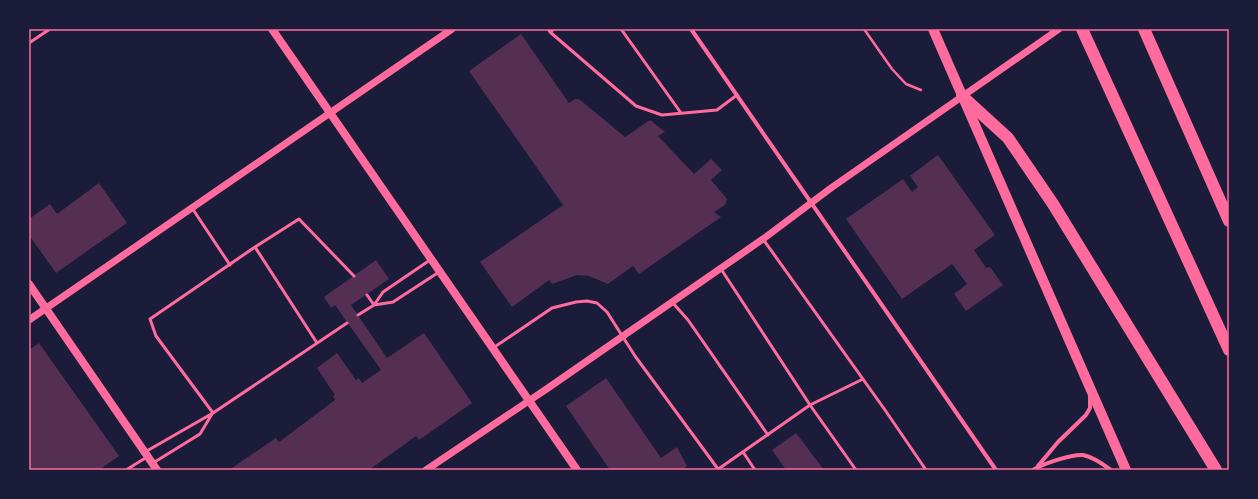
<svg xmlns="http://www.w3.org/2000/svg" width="1258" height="499" font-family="Commissioner,sans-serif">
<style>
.building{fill:#542f53}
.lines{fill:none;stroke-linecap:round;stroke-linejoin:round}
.path{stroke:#ff6b9d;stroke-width:2.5}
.service{stroke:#ff6b9d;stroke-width:3}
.minor{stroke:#ff6b9d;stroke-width:4}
.tertiary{stroke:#ff6b9d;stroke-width:7}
.secondary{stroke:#ff6b9d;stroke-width:8}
.primary{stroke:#ff6b9d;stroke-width:10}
.motorway{stroke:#ff6b9d;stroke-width:12}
.neatline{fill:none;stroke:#ff6b9d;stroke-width:1.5}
</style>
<rect width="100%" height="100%" fill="#1b1b3a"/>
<path class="building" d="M 521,34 L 569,103 L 575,99 L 579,99 L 625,137 L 650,120 L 665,132 L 658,136 L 694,174 L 711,159 L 722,170 L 711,180 L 727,199 L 725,205 L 714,212 L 721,217 L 639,274 L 633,266 L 608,284 L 589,276 L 577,275 L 552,284 L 549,280 L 512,307 L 480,262 L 563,205 L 469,71 Z
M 938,155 L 995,235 L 974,250 L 986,268 L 990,267 L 1003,285 L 966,311 L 954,294 L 967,284 L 952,264 L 902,299 L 846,219 L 903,179 L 912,192 L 918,187 L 910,176 Z
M 99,183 L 127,223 L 56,273 L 29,235 L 29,219 L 50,204 L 57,214 Z
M 376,260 L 389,279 L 351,305 L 387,358 L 424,333 L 472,403 L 419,440 L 416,436 L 369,470 L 229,470 L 276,438 L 279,442 L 335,400 L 333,396 L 335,395 L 317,368 L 337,353 L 356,380 L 359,378 L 362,383 L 381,370 L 335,305 L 331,308 L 324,297 Z
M 39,343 L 119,456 L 99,470 L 29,470 L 29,350 Z
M 606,378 L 661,458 L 677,447 L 687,466 L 682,470 L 610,470 L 566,406 Z
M 796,433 L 824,470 L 786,470 L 772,450 Z"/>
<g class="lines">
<path class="path" d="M 864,29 L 892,69 L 906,84 L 921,90"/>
<path class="service" d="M 548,29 L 550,32 L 554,29
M 621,29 L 681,113
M 550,32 L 636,106 L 662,115 L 717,110 L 737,95
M 29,43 L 50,29
M 192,208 L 230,265
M 763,239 L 885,410 L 926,470
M 255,247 L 299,219 L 354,276
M 721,269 L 810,405 L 856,470
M 367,295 L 374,305
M 672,302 L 688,320 L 768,435
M 374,305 L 393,302 L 439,272
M 358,315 L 374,305 L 383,292 L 430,260
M 493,348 L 552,308 L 576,302 L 587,301 L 597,303 L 607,312 L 635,356 L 718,469
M 213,413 L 156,336 L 150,319 L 255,247 L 317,343
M 145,452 L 213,413 L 347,323
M 743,452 L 755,470
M 153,463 L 200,434 L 212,414
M 126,470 L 147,457
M 717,470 L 810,405 L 863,379"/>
<path class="minor" d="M 691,29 L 996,470
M 1038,466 L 1058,442 L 1086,415 L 1090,408 L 1090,395
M 1033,470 C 1042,464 1072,454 1083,455 C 1093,457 1103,464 1111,470"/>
<path class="tertiary" d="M 29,320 L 452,29
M 426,470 L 548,388 L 763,239 L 831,188 L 1059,29"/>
<path class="secondary" d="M 272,29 L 577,470
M 29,284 L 157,470"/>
<path class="primary" d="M 933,29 L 1126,470"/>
<path class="motorway" d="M 1082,29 L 1229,350
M 1144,29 L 1229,221
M 962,96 L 1008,138 L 1053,204 L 1216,470"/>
</g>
<rect width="1258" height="499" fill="none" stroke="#1b1b3a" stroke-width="60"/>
<rect x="30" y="30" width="1198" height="439" class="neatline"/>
</svg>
